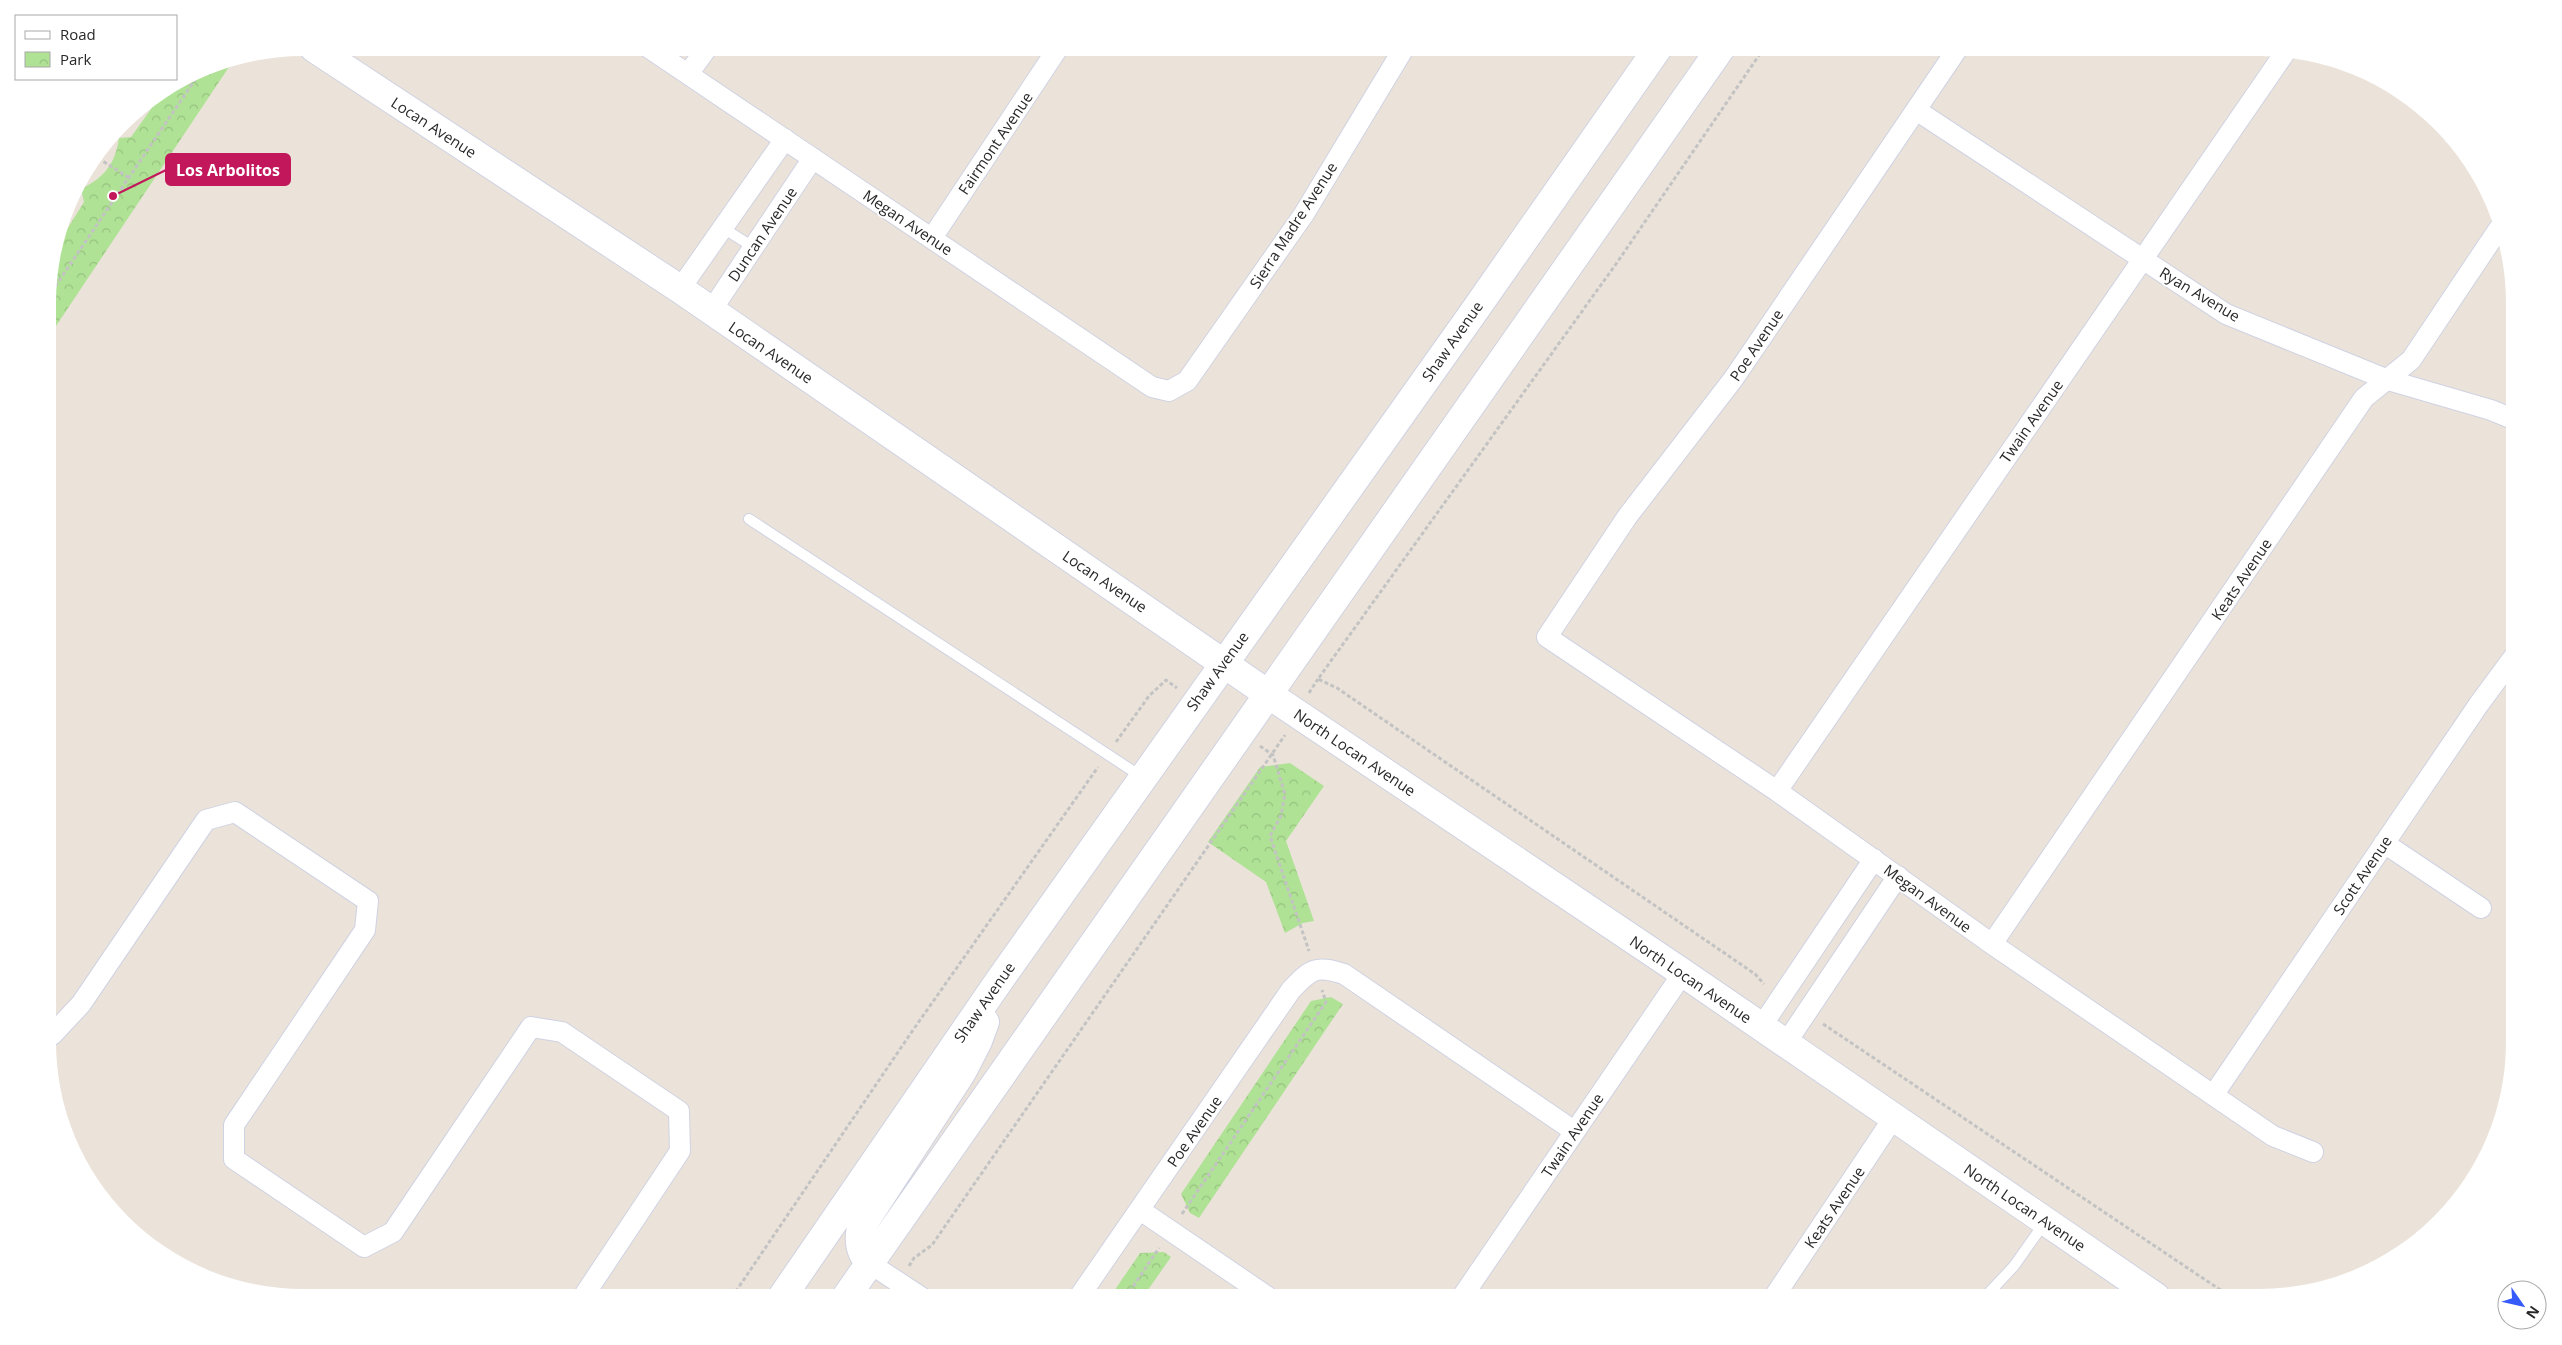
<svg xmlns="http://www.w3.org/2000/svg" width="2562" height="1345" font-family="'Open Sans',sans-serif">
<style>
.park{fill:url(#park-crowns)}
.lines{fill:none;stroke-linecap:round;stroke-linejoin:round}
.lane-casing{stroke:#cfd2e2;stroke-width:12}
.street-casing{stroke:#cfd2e2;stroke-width:22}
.secondary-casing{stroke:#cfd2e2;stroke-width:30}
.path{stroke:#c3c3c3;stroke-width:3;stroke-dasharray:4 2.5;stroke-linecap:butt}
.lane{stroke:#fff;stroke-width:10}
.street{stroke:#fff;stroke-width:20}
.secondary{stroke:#fff;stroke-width:28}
.labels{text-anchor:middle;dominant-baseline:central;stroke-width:4;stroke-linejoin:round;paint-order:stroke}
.street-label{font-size:15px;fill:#282828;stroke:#fff}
.leader{fill:none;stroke:#c2185b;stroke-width:2}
.callout-dot{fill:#c2185b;stroke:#fff;stroke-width:2}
.callout{fill:#c2185b;stroke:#c2185b;stroke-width:2}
.callout-label{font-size:16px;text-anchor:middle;font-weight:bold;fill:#fff}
</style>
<defs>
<pattern id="park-crowns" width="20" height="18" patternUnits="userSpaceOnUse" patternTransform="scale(1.25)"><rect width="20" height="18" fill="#afe295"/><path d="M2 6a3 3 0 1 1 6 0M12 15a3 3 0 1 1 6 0" fill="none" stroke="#97c280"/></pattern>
</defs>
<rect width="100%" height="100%" fill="#ebe3da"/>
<path class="park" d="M 233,61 L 48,338 L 48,286 L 61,239 L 84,202 L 81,189 C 105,177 115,164 119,138 L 131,137 L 161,95 L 205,67 Z
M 1290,763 L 1324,786 L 1286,841 L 1314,921 L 1303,923 L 1285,933 L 1266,882 L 1208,842 L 1260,767 Z
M 1331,997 L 1343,1004 L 1199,1218 L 1190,1213 L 1181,1194 L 1311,1001 Z
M 1164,1252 L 1171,1257 L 1143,1297 L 1110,1297 L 1140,1253 Z"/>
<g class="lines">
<defs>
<path id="lane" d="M 723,228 L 753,247
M 749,519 L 1142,777
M 1985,1297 L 2014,1266 L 2045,1222"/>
<path id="street" d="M 649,48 L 1152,387 L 1169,391 L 1187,381 L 1304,214 L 1404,48
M 1958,48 L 1734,378 L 1627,517 L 1547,637 L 1777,791 L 1992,944 L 2273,1136 L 2313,1152
M 688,74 L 707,48
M 1916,110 L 2226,314 L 2388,380 L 2491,410 L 2513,419
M 932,238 L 1058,48
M 680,289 L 785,139
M 711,311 L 813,158
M 1777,791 L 2286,51
M 2384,843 L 2481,908
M 1992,944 L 2364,398 L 2411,360 L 2502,224
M 1761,1027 L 1874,859
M 50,1033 L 52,1035 L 81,1004 L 206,820 L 235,812 L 368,901 L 365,930 L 234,1125 L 234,1159 L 364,1247 L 393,1232 L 531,1027 L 562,1032 L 679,1111 L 680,1151 L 583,1297
M 1786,1043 L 1898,876
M 2214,1094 L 2479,704 L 2513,658
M 1140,1210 L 1268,1297
M 869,1263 L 921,1297
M 1079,1297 L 1291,990 C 1311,969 1315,965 1344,974 L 1574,1131
M 1462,1297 L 1683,973
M 1774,1297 L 1894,1117"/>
<path id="secondary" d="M 314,48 L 680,289 L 1268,694 L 1683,973 L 2156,1297
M 869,1263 C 860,1251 858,1242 861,1227 L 962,1072 L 978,1041 L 985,1022
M 782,1297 L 999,981 L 1473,313 L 1658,48
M 846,1297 L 1721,48"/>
</defs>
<use href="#lane" class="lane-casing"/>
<use href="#street" class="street-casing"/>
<use href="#secondary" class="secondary-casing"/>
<path class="path" d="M 1764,48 L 1616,264 L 1318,679 L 1337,688 L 1755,974 L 1764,984
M 98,158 L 129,178
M 48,297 L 203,68
M 1309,693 L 1318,679
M 1116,742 L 1149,696 L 1166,680 L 1177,688
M 1260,746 L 1273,755 L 1285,794 L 1281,816 L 1270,836 L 1309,951
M 1823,1024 L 2231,1297
M 1182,1214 L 1326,1002 L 1322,990
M 909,1266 L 914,1258 L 932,1245 L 1285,735
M 732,1297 L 913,1030 L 1098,767
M 1126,1297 L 1159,1248"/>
<use href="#lane" class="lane"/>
<use href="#street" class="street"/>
<use href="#secondary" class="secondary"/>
</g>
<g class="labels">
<g class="street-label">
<text transform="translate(434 127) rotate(33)">Locan Avenue</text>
<text transform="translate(995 143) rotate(-56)">Fairmont Avenue</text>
<text transform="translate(908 222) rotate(34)">Megan Avenue</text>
<text transform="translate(1293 225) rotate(-57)">Sierra Madre Avenue</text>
<text transform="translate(762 234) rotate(-56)">Duncan Avenue</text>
<text transform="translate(2200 294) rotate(31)">Ryan Avenue</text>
<text transform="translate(1452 341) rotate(-55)">Shaw Avenue</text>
<text transform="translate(1756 345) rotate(-56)">Poe Avenue</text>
<text transform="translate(771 352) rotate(34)">Locan Avenue</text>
<text transform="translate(2031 421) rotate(-55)">Twain Avenue</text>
<text transform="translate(2241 579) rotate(-56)">Keats Avenue</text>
<text transform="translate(1105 581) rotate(34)">Locan Avenue</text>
<text transform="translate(1217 671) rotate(-54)">Shaw Avenue</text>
<text transform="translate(1355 752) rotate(34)">North Locan Avenue</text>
<text transform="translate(2362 875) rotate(-56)">Scott Avenue</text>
<text transform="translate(1928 898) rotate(36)">Megan Avenue</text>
<text transform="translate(1691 979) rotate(34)">North Locan Avenue</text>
<text transform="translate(984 1002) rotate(-55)">Shaw Avenue</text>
<text transform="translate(1194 1131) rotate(-55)">Poe Avenue</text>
<text transform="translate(1572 1135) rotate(-56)">Twain Avenue</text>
<text transform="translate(1834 1207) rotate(-56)">Keats Avenue</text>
<text transform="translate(2025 1207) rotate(34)">North Locan Avenue</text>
</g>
</g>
<path d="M0 0H2562V1345H0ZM303 56H2259A247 247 0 0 1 2506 303V1042A247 247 0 0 1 2259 1289H303A247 247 0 0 1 56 1042V303A247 247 0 0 1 303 56Z" fill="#fff" fill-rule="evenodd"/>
<path class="leader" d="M113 196L166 170"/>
<circle class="callout-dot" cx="113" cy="196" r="5"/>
<rect class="callout" x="166" y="154" width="124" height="31" rx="5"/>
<g class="callout-label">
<text x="228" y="176">Los Arbolitos</text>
</g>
<rect x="15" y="15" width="162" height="65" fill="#ffffff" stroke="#a9a9a9"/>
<rect x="25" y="31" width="25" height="8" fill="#ffffff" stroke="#a9a9a9"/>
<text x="60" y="40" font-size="15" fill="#282828">Road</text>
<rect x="25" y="52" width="25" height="15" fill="url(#park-crowns)" stroke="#a9a9a9"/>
<text x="60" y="65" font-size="15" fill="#282828">Park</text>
<g transform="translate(2522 1305) rotate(124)"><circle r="24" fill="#ffffff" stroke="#a9a9a9"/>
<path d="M0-4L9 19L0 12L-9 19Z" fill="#375bfa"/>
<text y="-8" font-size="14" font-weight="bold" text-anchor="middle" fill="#282828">N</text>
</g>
</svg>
